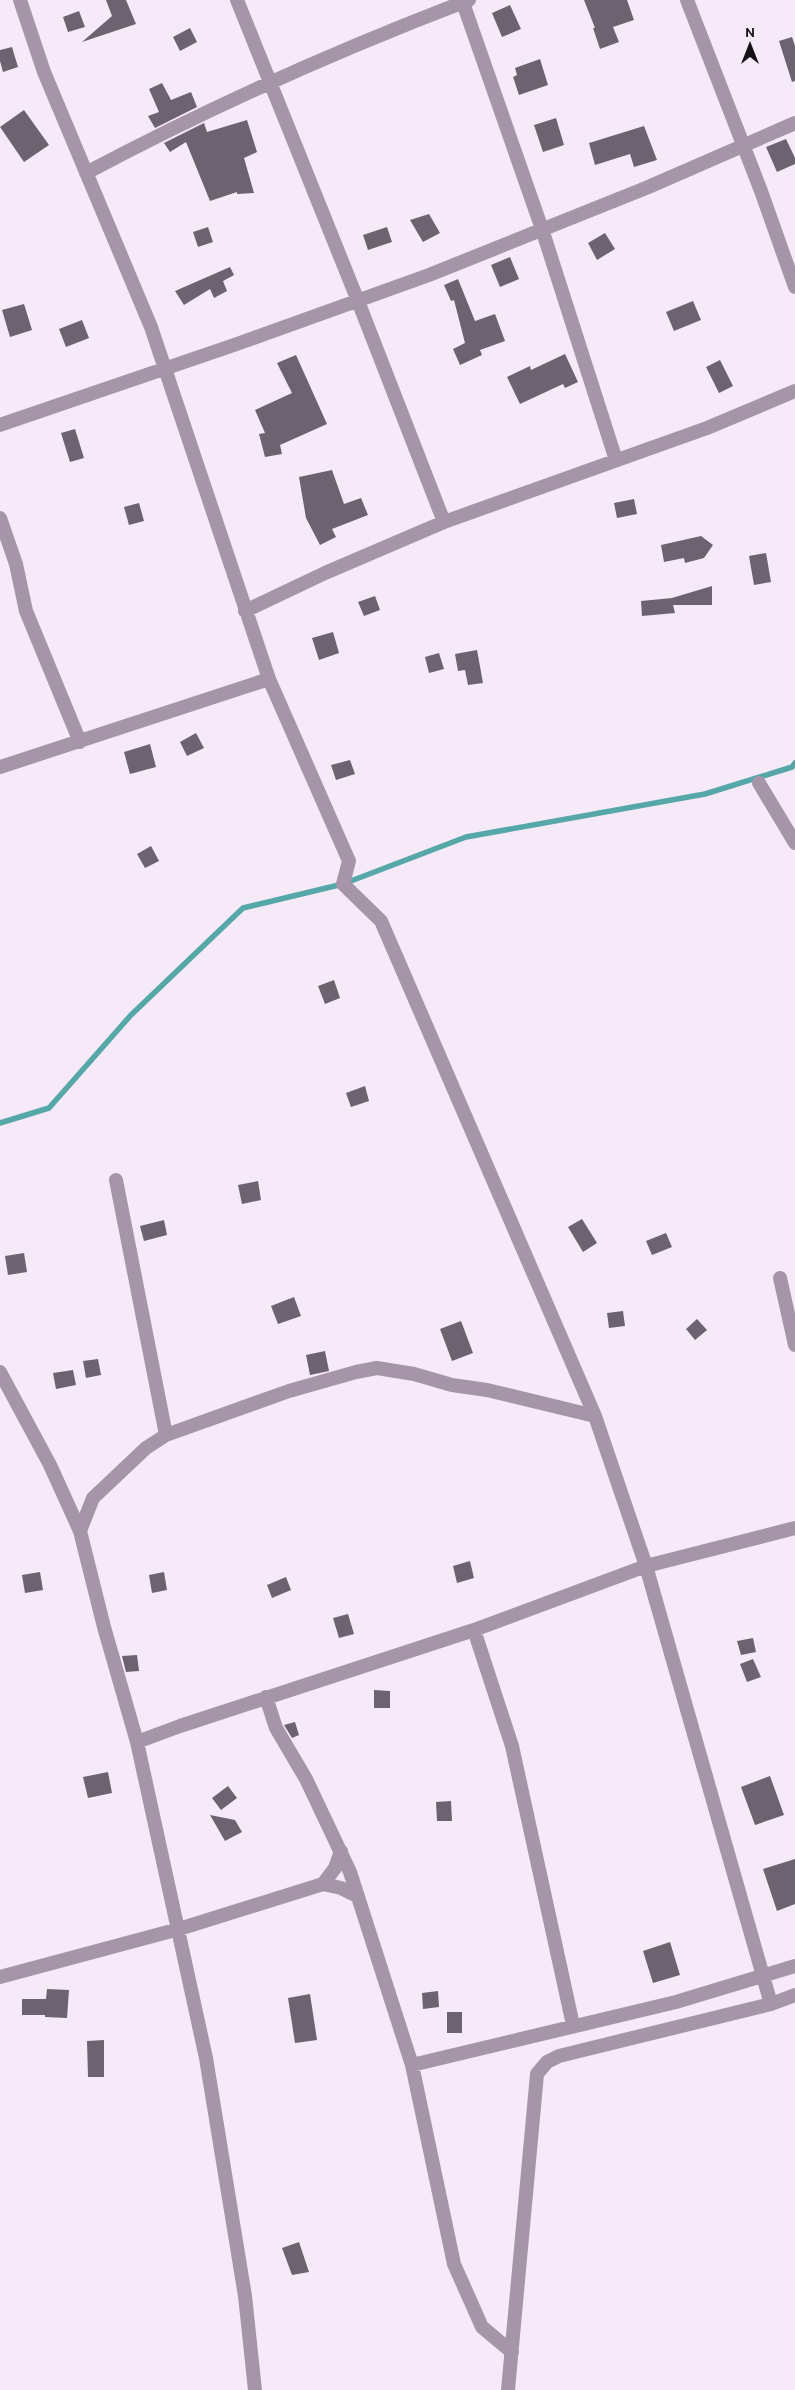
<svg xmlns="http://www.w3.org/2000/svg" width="795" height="2390" font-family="Overpass,sans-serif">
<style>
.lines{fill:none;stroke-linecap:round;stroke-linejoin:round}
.stream{stroke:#55a7a8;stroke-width:5.5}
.building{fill:#6d626f}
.minor{stroke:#a695a9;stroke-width:14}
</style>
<rect width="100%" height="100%" fill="#f6eaf9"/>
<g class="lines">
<path class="stream" d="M 0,1123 L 49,1108 L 131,1015 L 243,908 L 343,884 L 466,837 L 705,794 L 792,767 L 795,763"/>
</g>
<path class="building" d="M 106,0 L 126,0 L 136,24 L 82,42 L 112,16 Z
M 584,0 L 627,0 L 634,20 L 613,27 L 619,42 L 600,49 L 593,28 L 595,28 Z
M 510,5 L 521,29 L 502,37 L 492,13 Z
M 79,11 L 85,27 L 68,32 L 63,17 Z
M 190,28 L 197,42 L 180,51 L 173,37 Z
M 792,37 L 795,46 L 795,81 L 792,82 L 779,41 Z
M 12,47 L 18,67 L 3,72 L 0,61 L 0,50 Z
M 540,59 L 548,85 L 519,95 L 513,77 L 517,75 L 515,68 Z
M 162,83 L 171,100 L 191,92 L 197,107 L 155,128 L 148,116 L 159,112 L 149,89 Z
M 24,110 L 49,145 L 24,162 L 0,127 Z
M 556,118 L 564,145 L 543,152 L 534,125 Z
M 247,120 L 257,152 L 244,158 L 254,193 L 237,194 L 237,192 L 210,201 L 186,142 L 170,152 L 164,143 L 204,123 L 207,132 Z
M 644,126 L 657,160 L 634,167 L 630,154 L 595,165 L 589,143 Z
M 786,139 L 795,158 L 795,164 L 777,172 L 766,147 Z
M 429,214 L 440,233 L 423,242 L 410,220 Z
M 208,227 L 213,242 L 198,247 L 193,232 Z
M 387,227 L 392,242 L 368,250 L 363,235 Z
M 605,233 L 615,249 L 597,260 L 588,243 Z
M 510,257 L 519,279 L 500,287 L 491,265 Z
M 230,267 L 234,275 L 223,281 L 227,291 L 214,298 L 210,289 L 184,305 L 175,291 Z
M 458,279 L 475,321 L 495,314 L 505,341 L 480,350 L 482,355 L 460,365 L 453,349 L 465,343 L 454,300 L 451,301 L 444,285 Z
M 693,301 L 701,320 L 674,331 L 666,312 Z
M 24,304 L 32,330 L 10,337 L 2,310 Z
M 82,320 L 89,338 L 66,347 L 59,329 Z
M 565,354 L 578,382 L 565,388 L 563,384 L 520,404 L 507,377 L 530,366 L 531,370 Z
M 296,355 L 327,424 L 280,445 L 282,454 L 265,457 L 259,434 L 265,433 L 255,410 L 292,393 L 277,363 Z
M 720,360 L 733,386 L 719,393 L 706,367 Z
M 75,429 L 84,458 L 70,462 L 61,433 Z
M 332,470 L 344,504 L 361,498 L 368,515 L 332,529 L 336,537 L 320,545 L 306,518 L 299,477 Z
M 634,499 L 637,514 L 617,518 L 614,503 Z
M 139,503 L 144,521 L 129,525 L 124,507 Z
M 701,536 L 713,545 L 704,558 L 685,563 L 684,558 L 664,562 L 661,545 Z
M 766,553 L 771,582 L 754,585 L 749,556 Z
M 712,586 L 712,605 L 673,605 L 675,613 L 642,616 L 641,601 L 672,598 Z
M 375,596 L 380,610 L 364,616 L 358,602 Z
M 333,632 L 339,653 L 319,660 L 312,638 Z
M 477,650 L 483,683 L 468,685 L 465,670 L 458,671 L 455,654 Z
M 439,653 L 444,669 L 429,673 L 425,657 Z
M 196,733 L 204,748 L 187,756 L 180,742 Z
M 150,744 L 156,767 L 130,774 L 124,752 Z
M 350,760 L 355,774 L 336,780 L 331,765 Z
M 151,846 L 159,861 L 145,868 L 137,854 Z
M 334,980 L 340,998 L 325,1004 L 318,986 Z
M 365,1086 L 369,1101 L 351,1107 L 346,1093 Z
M 258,1181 L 261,1200 L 242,1204 L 238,1185 Z
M 582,1219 L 597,1243 L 583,1252 L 568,1227 Z
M 164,1220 L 167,1235 L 144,1241 L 140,1226 Z
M 666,1233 L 672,1247 L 652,1255 L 646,1241 Z
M 24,1253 L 27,1272 L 8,1275 L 5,1256 Z
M 294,1297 L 301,1316 L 278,1324 L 271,1306 Z
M 623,1311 L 625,1326 L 609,1328 L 607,1313 Z
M 697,1319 L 707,1330 L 695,1340 L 686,1329 Z
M 461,1321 L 473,1353 L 452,1361 L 440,1329 Z
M 325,1351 L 329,1371 L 310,1375 L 306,1355 Z
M 98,1359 L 101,1375 L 86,1378 L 83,1361 Z
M 73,1370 L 76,1385 L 56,1389 L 53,1373 Z
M 470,1561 L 474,1578 L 457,1583 L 453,1566 Z
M 40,1572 L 43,1590 L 25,1593 L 22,1575 Z
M 164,1572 L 167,1590 L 152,1593 L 149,1575 Z
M 286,1577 L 291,1590 L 272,1598 L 267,1585 Z
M 348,1614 L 354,1634 L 339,1638 L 333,1618 Z
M 753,1638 L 756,1652 L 741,1655 L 737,1641 Z
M 137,1655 L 139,1671 L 126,1672 L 122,1656 Z
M 753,1659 L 761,1677 L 747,1682 L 740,1664 Z
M 374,1690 L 390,1691 L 390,1708 L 374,1708 Z
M 295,1722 L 299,1735 L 292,1738 L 284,1725 Z
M 108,1772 L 112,1793 L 88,1798 L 83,1777 Z
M 770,1776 L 784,1815 L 755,1825 L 741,1787 Z
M 228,1786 L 237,1798 L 221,1810 L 212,1798 Z
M 451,1801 L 452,1821 L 437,1821 L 436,1802 Z
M 210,1815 L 235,1820 L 242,1832 L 225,1841 Z
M 795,1859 L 795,1904 L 777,1911 L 763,1869 Z
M 670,1942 L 680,1975 L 653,1983 L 643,1951 Z
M 47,1989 L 69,1990 L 67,2018 L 45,2017 L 45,2015 L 22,2015 L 22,1999 L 46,1999 Z
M 438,1991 L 439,2007 L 423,2009 L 422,1993 Z
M 310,1994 L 317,2040 L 295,2043 L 288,1998 Z
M 447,2012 L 462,2012 L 462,2033 L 447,2033 Z
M 104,2040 L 104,2077 L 88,2077 L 87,2041 Z
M 299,2242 L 309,2272 L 292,2275 L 282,2248 Z"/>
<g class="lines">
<path class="minor" d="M 20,0 L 44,72 L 151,327 L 269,679 L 349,861 L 343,884 L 381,921 L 595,1416 L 646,1566 L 771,2004
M 237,0 L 358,301 L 444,522
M 462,0 L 542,229 L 616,460
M 687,0 L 761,191 L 795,287
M 86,173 C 210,107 338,50 469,0
M 0,425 L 234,345 L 429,275 L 646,188 L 795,123
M 0,518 L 16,564 L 26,611 L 80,742
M 245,611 L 325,573 L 444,522 L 707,428 L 795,391
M 0,767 L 269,679
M 759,783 L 795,843
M 116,1180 L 166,1435
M 780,1278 L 795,1345
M 0,1372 L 50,1465 L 80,1531 L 104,1627 L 137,1742 L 206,2058 L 245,2296 L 255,2390
M 80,1531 L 93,1498 L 146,1448 L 166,1435 L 289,1391 L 356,1372 L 377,1368 L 414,1374 L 452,1385 L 487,1390 L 595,1416
M 474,1630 L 512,1746 L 573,2025
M 266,1697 L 276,1728 L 306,1779 L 350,1872 L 412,2065 L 454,2264 L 482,2327 L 512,2352
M 137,1742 L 180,1726 L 474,1630 L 646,1566 L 795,1528
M 323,1884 L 335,1868 L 341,1851
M 0,1977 L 179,1929 L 323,1884 L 341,1888 L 357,1896
M 412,2065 L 676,2002 L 795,1966
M 508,2390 L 537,2074 L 547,2062 L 559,2056 L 771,2004 L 795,1995"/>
</g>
<g transform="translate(750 45)" stroke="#f6eaf9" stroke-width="4" paint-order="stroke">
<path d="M0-4L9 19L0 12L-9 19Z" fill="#151116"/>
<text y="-8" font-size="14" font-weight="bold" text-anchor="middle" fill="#151116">N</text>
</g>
</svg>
